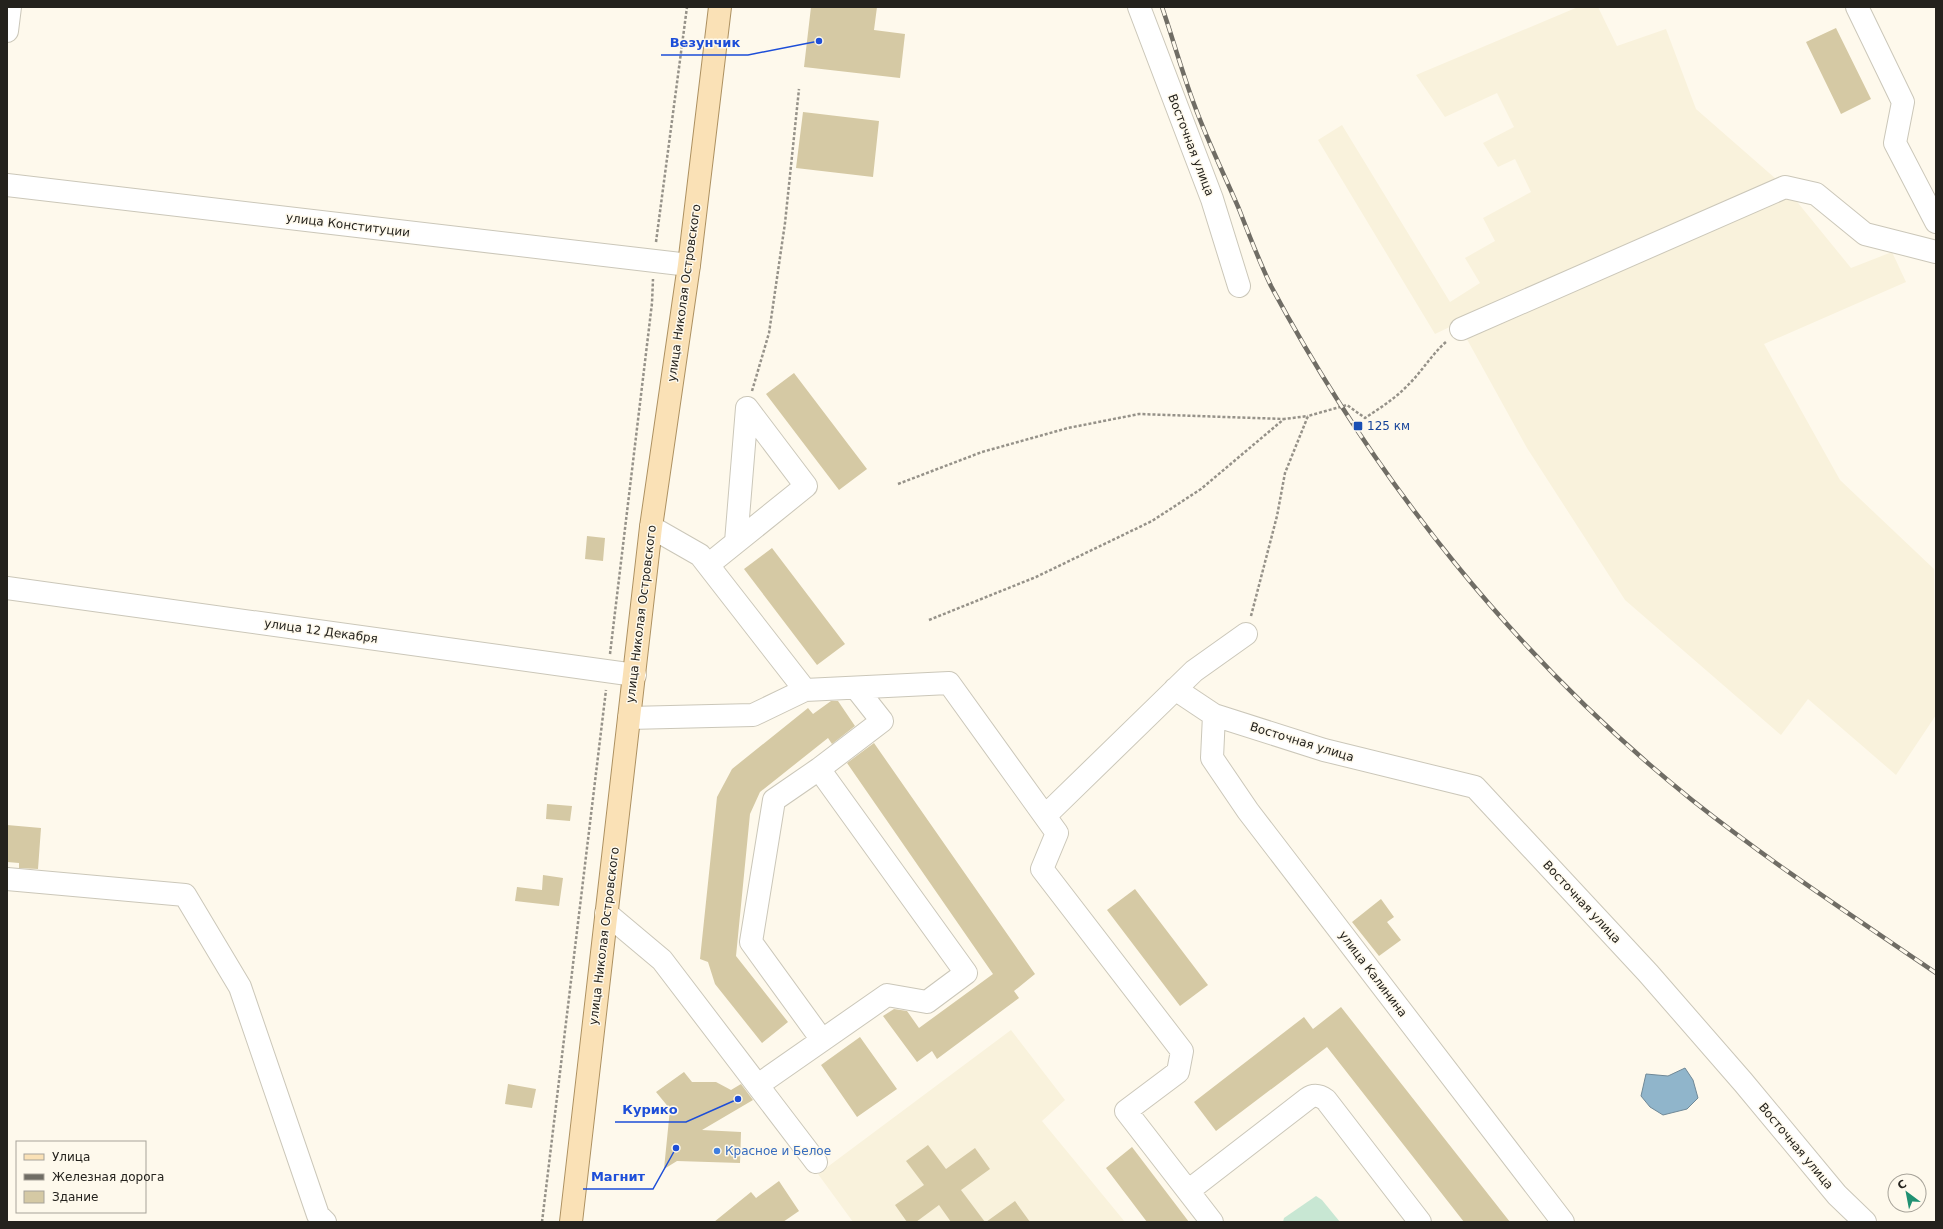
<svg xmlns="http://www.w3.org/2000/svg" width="1943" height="1229" font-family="'DejaVu Sans',sans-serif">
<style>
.built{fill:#f9f2dc}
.green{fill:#c8e7d3}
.water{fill:#90b5cb;stroke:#708997}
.building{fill:#d5c9a4}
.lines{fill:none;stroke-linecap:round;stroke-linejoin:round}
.minor-casing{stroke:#cbc7b9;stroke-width:24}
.major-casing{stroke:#ad9161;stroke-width:24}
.path{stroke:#969289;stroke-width:2.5;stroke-dasharray:3 2;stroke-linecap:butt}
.minor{stroke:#fff;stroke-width:22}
.major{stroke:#fae1b6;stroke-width:22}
.rail-casing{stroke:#706d65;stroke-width:4.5}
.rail{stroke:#fef9ec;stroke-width:3;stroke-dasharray:9;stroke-linecap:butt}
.transit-dot{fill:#1a4fb4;stroke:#fef9ec;stroke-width:1.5}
.shop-dot{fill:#3f7fe0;stroke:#fef9ec;stroke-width:1.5}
.labels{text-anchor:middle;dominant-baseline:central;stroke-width:3;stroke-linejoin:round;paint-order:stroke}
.street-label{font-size:12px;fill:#24221d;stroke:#fef9ec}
.transit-label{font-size:12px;fill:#164399;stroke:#fef9ec;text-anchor:start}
.shop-label{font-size:12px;fill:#366cbe;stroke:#fef9ec;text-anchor:start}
.leader{fill:none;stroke:#1d4ed8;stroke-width:1.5}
.callout-dot{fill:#1d4ed8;stroke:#fef9ec;stroke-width:1.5}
.callout-label{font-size:13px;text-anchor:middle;font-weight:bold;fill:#1d4ed8;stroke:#fef9ec;stroke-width:3;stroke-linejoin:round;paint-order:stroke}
</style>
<rect width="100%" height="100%" fill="#fef9ec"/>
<path class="built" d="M 1578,7 L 1598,7 L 1617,46 L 1666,29 L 1696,109 L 1785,187 L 1851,268 L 1892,252 L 1906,282 L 1764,344 L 1840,480 L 1934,569 L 1936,715 L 1896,775 L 1808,699 L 1781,735 L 1625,600 L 1527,448 L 1458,323 L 1435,334 L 1318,140 L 1342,125 L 1450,302 L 1480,283 L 1465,258 L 1495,241 L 1483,218 L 1531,192 L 1515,159 L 1498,167 L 1483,143 L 1514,127 L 1497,93 L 1445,117 L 1416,75 Z
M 1011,1030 L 1065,1100 L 1042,1121 L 1125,1222 L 853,1222 L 818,1174 Z"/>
<path class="green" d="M 1316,1196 L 1322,1200 L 1340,1222 L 1283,1222 L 1284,1218 Z"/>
<path class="water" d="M 1685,1068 L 1693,1080 L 1698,1098 L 1687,1109 L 1663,1115 L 1650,1107 L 1641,1096 L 1646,1074 L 1668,1076 Z"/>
<path class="building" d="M 811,7 L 877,7 L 874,30 L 905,34 L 900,78 L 804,67 Z
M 1836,28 L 1871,99 L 1841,114 L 1806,42 Z
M 803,112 L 879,121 L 873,177 L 796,168 Z
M 794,373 L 867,469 L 839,490 L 766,394 Z
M 587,536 L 605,538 L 603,561 L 585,559 Z
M 772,548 L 845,644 L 817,665 L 744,569 Z
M 831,701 L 838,701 L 855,726 L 832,744 L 828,738 L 760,792 L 750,814 L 736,956 L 788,1022 L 762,1043 L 715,984 L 708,962 L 700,959 L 717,797 L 732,769 L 808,708 L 813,714 Z
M 874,743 L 1035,974 L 1014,991 L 1019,998 L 937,1059 L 932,1051 L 917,1062 L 883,1016 L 894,1009 L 907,1011 L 919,1028 L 993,974 L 847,763 Z
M 547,804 L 572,806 L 570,821 L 546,819 Z
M 7,825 L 41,828 L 38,869 L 19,868 L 19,863 L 7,862 Z
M 543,875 L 563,878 L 559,906 L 515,901 L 517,887 L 542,890 Z
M 1135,889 L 1208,985 L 1180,1006 L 1107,910 Z
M 1381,899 L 1394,917 L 1387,922 L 1401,940 L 1379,956 L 1352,922 Z
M 1341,1007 L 1510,1222 L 1464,1222 L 1327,1047 L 1216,1131 L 1194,1102 L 1304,1017 L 1313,1029 Z
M 860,1037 L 897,1089 L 857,1117 L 821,1065 Z
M 684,1072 L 692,1082 L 716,1082 L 731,1090 L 741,1084 L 753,1100 L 702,1130 L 741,1132 L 740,1163 L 677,1161 L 664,1169 L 670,1109 L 656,1092 Z
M 508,1084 L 536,1089 L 532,1108 L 505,1104 Z
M 928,1145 L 946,1169 L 975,1148 L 990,1169 L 961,1190 L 985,1222 L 951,1222 L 939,1205 L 916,1222 L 907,1222 L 895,1205 L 924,1185 L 906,1161 Z
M 1132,1147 L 1189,1222 L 1147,1222 L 1106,1168 Z
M 779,1181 L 799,1211 L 783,1222 L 714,1222 L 751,1192 L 756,1198 Z
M 1015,1201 L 1030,1222 L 986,1222 Z"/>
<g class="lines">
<defs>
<path id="minor" d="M 1139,7 L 1212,199 L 1239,286
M 1857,7 L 1903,102 L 1895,143 L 1936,222
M 7,31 L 10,7
M 7,185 L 689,265
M 1461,329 L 1785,187 L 1816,194 L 1865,234 L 1936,252
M 651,527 L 700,555 L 805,690 L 949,683 L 1057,833 L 1042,869 L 1182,1051 L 1178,1072 L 1126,1111 L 1212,1222
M 736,542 L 747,408
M 708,565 L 806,486 L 747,408
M 7,588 L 635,675
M 1175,689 L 1214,715 L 1324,750 L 1475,787 L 1648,973 L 1743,1082 L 1837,1195 L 1865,1222
M 1214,715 L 1212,758 L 1248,811 L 1563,1222
M 629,718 L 753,715 L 805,690
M 819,769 L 774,800 L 751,942 L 822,1040
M 1045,816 L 1194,671 L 1246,634
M 7,879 L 185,895 L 240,987 L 318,1215 L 325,1222
M 606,913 L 662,960 L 816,1162
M 758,1085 L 887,995 L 927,1002 L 966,973 L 819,769 L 882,721 L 856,688
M 1188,1191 L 1307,1099 C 1314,1094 1319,1095 1326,1100 L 1420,1222"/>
<path id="major" d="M 571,1222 L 651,527 L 689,265 L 720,7"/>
</defs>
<use href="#minor" class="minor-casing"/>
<use href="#major" class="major-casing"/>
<path class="path" d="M 656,242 L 687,7
M 752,391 L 769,333 L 785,223 L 799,89
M 898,484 L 982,452 L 1068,428 L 1139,414 L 1284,419
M 1251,616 L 1277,516 L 1285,473 L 1308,416 L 1347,405 L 1365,418 C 1380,408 1396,398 1409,384 C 1423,370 1432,354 1447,341
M 929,620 L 1036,577 L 1152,521 L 1201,489 L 1284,419 L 1308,416
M 610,654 L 652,303 L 653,279
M 542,1222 L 606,690"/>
<use href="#minor" class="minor"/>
<use href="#major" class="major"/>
<defs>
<path id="rail" d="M 1162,7 C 1173,39 1182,72 1194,104 C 1207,140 1224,174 1239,209 C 1249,235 1259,261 1271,286 C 1376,482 1518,660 1692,800 C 1770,862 1854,917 1936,973"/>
</defs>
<use href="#rail" class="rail-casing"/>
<use href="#rail" class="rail"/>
</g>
<rect class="transit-dot" x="1353" y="421" width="10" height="10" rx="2"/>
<circle class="shop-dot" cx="717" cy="1151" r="4"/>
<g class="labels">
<g class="street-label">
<text transform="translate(1191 145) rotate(69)">Восточная улица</text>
<text transform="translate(348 225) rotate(7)">улица Конституции</text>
<text transform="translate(684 293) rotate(-82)">улица Николая Островского</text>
<text transform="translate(641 614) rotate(-83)">улица Николая Островского</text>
<text transform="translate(321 631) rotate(8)">улица 12 Декабря</text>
<text transform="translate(1302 742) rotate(17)">Восточная улица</text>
<text transform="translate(1582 902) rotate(47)">Восточная улица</text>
<text transform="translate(604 936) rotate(-83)">улица Николая Островского</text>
<text transform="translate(1373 974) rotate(53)">улица Калинина</text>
<text transform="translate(1796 1146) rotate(50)">Восточная улица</text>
</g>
<g class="transit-label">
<text x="1367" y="426">125 км</text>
</g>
<g class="shop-label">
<text x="725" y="1151">Красное и Белое</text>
</g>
</g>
<path class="leader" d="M819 41L748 55H661M738 1099L686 1122H615M676 1148L653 1189H583"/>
<g class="callout-dot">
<circle cx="819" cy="41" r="4"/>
<circle cx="738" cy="1099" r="4"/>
<circle cx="676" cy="1148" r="4"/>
</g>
<g class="callout-label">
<text x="705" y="47">Везунчик</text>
<text x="650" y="1114">Курико</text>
<text x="618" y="1181">Магнит</text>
</g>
<rect width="1943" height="1229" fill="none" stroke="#24221d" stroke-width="16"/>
<rect x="16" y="1141" width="130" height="72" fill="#fef9ec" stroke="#a7a399"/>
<rect x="24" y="1154" width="20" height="6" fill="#fae1b6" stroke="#a7a399"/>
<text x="52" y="1161" font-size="12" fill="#24221d">Улица</text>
<rect x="24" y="1174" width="20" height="6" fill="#706d65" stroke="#a7a399"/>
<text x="52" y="1181" font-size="12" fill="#24221d">Железная дорога</text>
<rect x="24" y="1191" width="20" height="12" fill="#d5c9a4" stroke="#a7a399"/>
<text x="52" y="1201" font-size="12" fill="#24221d">Здание</text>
<g transform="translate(1907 1193) rotate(328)"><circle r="19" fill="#fef9ec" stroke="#a7a399"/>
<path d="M0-3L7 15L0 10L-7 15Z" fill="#209172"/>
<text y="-6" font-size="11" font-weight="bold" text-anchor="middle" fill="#24221d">С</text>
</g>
</svg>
